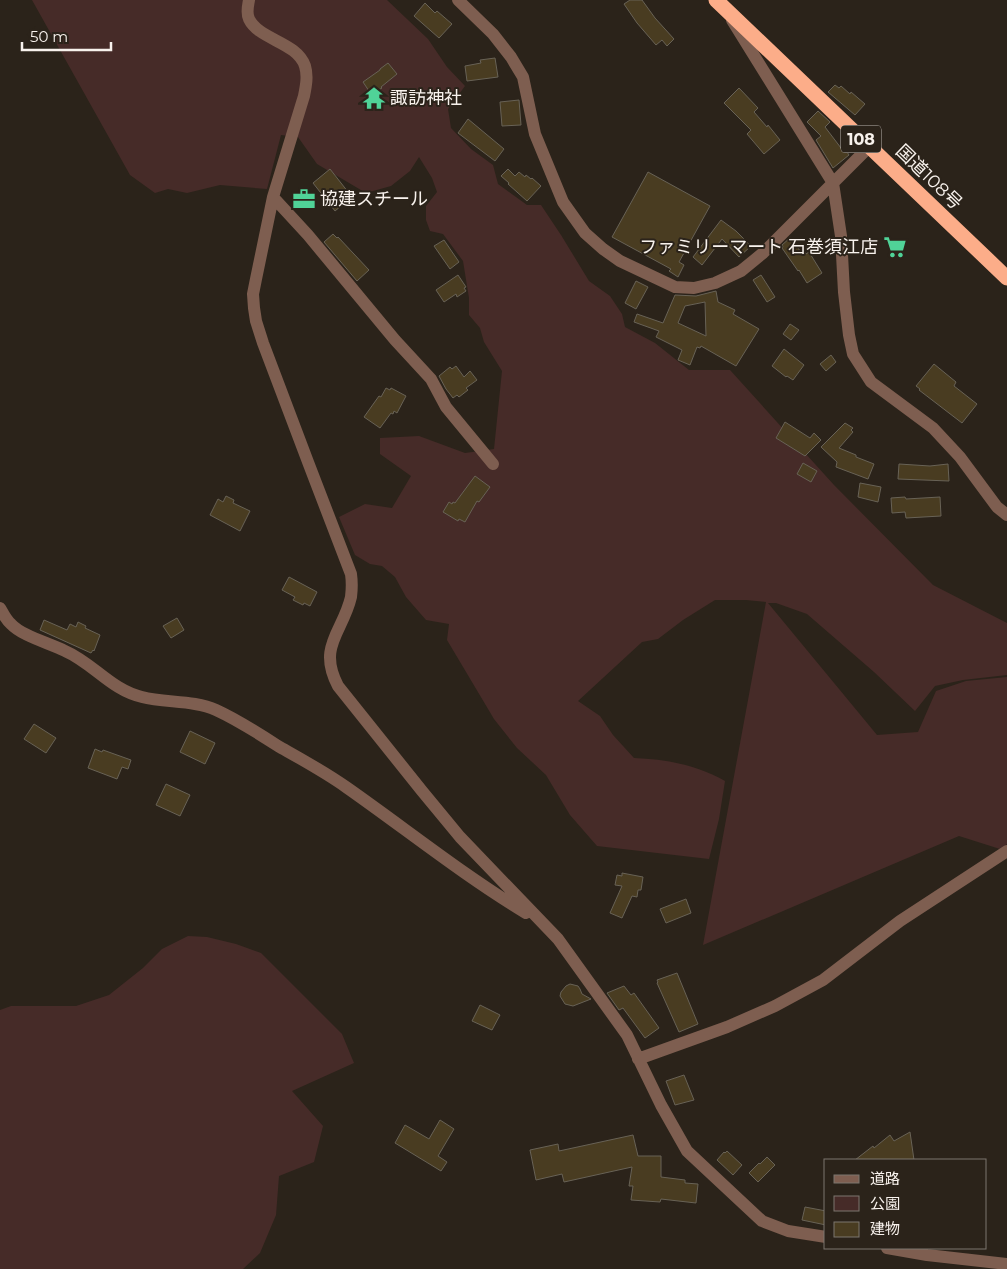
<svg xmlns="http://www.w3.org/2000/svg" width="1007" height="1269" font-family="Montserrat,'Noto Sans JP',sans-serif">
<style>
.green{fill:#462b28}
.building{fill:#493c21;stroke:#686256;fill-rule:evenodd}
.lines{fill:none;stroke-linecap:round;stroke-linejoin:round}
.street{stroke:#7e5e50;stroke-width:12}
.highway{stroke:#fcad89;stroke-width:15}
.labels{text-anchor:middle;dominant-baseline:central;stroke-width:4;stroke-linejoin:round;paint-order:stroke}
.shield{fill:#2b231a;stroke:#bab4ae;stroke-width:1}
.shield-label{font-size:16px;font-weight:bold;fill:#f8f2ed}
.poi-label{font-size:18px;fill:#f8f2ed;stroke:#2b231a;text-anchor:start}
.street-label{font-size:18px;fill:#f8f2ed;stroke:#2b231a}
</style>
<rect width="100%" height="100%" fill="#2b231a"/>
<path class="green" d="M 32,0 L 387,0 L 428,39 L 447,67 L 465,86 L 448,109 L 451,128 L 471,149 L 493,165 L 498,184 L 527,205 L 541,205 L 561,235 L 589,281 L 610,296 L 622,314 L 625,327 L 655,343 L 689,370 L 730,370 L 834,485 L 933,585 L 1007,623 L 1007,675 L 963,680 L 935,686 L 915,711 L 874,672 L 807,614 L 776,603 L 768,603 L 877,735 L 918,732 L 936,691 L 966,681 L 1007,677 L 1007,844 L 1000,849 L 959,836 L 703,945 L 766,602 L 746,600 L 715,600 L 683,620 L 658,639 L 642,642 L 578,701 L 600,716 L 613,735 L 634,758 C 665,759 697,765 725,781 L 719,819 L 709,859 L 597,846 L 570,815 L 546,775 L 517,748 L 494,719 L 447,640 L 449,624 L 426,620 L 406,597 L 395,577 L 382,566 L 370,564 L 355,555 L 339,517 L 365,504 L 392,508 L 411,476 L 380,454 L 380,438 L 419,436 L 465,453 L 494,449 L 502,371 L 484,342 L 480,328 L 469,315 L 469,298 L 463,261 L 443,234 L 430,231 L 426,220 L 426,206 L 437,192 L 432,178 L 419,157 L 410,171 L 391,186 L 366,193 L 317,164 L 298,137 L 281,135 L 267,189 L 220,185 L 187,193 L 168,189 L 155,193 L 130,175 Z
M 188,936 L 207,937 L 236,944 L 261,953 L 342,1034 L 354,1063 L 292,1091 L 323,1126 L 314,1162 L 279,1176 L 276,1215 L 260,1253 L 243,1269 L 0,1269 L 0,1010 L 11,1006 L 76,1006 L 109,995 L 143,968 L 162,949 Z"/>
<path class="building" d="M 630,0 L 642,0 L 655,18 L 674,39 L 667,46 L 662,40 L 656,45 L 637,23 L 624,4 Z
M 425,3 L 435,13 L 437,11 L 452,24 L 439,38 L 414,16 Z
M 495,58 L 498,77 L 467,81 L 465,66 L 481,63 L 480,60 Z
M 388,63 L 397,74 L 381,87 L 382,88 L 371,94 L 363,82 L 380,70 L 380,69 Z
M 835,85 L 839,88 L 841,86 L 850,94 L 851,92 L 865,104 L 855,115 L 828,92 Z
M 739,88 L 758,108 L 754,112 L 767,127 L 768,125 L 780,140 L 764,154 L 747,134 L 751,130 L 724,103 Z
M 519,100 L 521,125 L 502,126 L 500,102 Z
M 818,111 L 830,122 L 825,127 L 841,148 L 843,146 L 849,155 L 833,168 L 816,140 L 821,136 L 807,122 Z
M 468,119 L 504,149 L 495,161 L 458,133 Z
M 330,169 L 352,197 L 335,211 L 313,183 Z
M 508,169 L 515,176 L 519,172 L 525,177 L 526,175 L 531,179 L 532,178 L 541,186 L 527,201 L 508,184 L 509,183 L 501,176 Z
M 648,172 L 710,206 L 679,262 L 684,265 L 678,277 L 669,271 L 671,269 L 612,237 Z
M 721,220 L 736,231 L 751,246 L 739,257 L 722,239 L 702,265 L 693,257 Z
M 333,234 L 337,238 L 338,237 L 369,270 L 357,281 L 324,242 Z
M 791,237 L 800,251 L 803,249 L 806,254 L 809,252 L 822,273 L 807,283 L 799,270 L 798,271 L 782,248 L 783,247 L 782,245 Z
M 444,240 L 459,262 L 450,269 L 434,246 Z
M 458,275 L 466,287 L 464,288 L 466,291 L 457,297 L 456,294 L 444,302 L 436,290 Z
M 761,275 L 775,297 L 767,302 L 753,280 Z
M 636,281 L 648,287 L 636,309 L 625,303 Z
M 716,291 L 718,302 L 735,310 L 733,314 L 759,329 L 736,366 L 701,346 L 700,348 L 697,347 L 690,365 L 678,360 L 682,350 L 656,337 L 659,331 L 634,322 L 637,314 L 663,323 L 675,295 L 696,296 ZM 705,302 L 706,336 L 678,323 L 685,306 Z
M 790,324 L 799,330 L 791,340 L 783,334 Z
M 784,349 L 804,365 L 793,380 L 787,376 L 786,377 L 772,366 Z
M 831,355 L 836,362 L 826,371 L 820,364 Z
M 934,364 L 956,382 L 954,386 L 977,404 L 962,423 L 919,390 L 920,389 L 916,386 Z
M 456,366 L 464,377 L 470,371 L 477,380 L 466,388 L 468,390 L 459,397 L 457,395 L 453,398 L 446,389 L 439,376 L 450,367 L 452,369 Z
M 386,388 L 390,390 L 391,388 L 406,396 L 397,413 L 394,411 L 393,414 L 391,413 L 380,428 L 364,417 L 379,396 L 381,397 Z
M 785,422 L 810,438 L 814,433 L 821,440 L 805,456 L 776,438 Z
M 845,423 L 853,428 L 851,430 L 853,432 L 839,448 L 856,455 L 856,457 L 874,464 L 868,479 L 836,467 L 837,462 L 821,447 Z
M 803,463 L 817,471 L 811,482 L 797,474 Z
M 899,464 L 930,466 L 948,464 L 949,481 L 898,479 Z
M 475,476 L 490,487 L 479,502 L 477,501 L 465,522 L 459,519 L 458,521 L 443,512 L 449,502 L 452,504 L 453,502 L 455,503 Z
M 860,483 L 881,487 L 878,502 L 858,497 Z
M 226,496 L 234,500 L 233,503 L 250,511 L 240,531 L 210,515 L 218,499 L 223,502 Z
M 905,497 L 906,499 L 940,497 L 941,516 L 906,518 L 905,512 L 892,513 L 891,498 Z
M 289,577 L 317,592 L 310,606 L 304,603 L 303,605 L 293,600 L 295,597 L 282,590 Z
M 177,618 L 184,630 L 171,638 L 163,626 Z
M 44,620 L 67,630 L 70,624 L 76,627 L 78,622 L 86,626 L 85,628 L 100,635 L 94,651 L 93,650 L 91,653 L 40,630 Z
M 34,724 L 56,738 L 46,753 L 24,739 Z
M 190,731 L 215,743 L 205,764 L 180,752 Z
M 95,749 L 102,752 L 103,750 L 131,760 L 128,769 L 122,767 L 117,779 L 88,768 Z
M 166,784 L 190,795 L 180,816 L 156,805 Z
M 622,873 L 643,877 L 641,890 L 638,890 L 637,897 L 632,896 L 622,918 L 610,913 L 622,886 L 615,885 L 617,875 L 622,876 Z
M 686,899 L 691,913 L 666,923 L 660,909 Z
M 677,973 L 698,1024 L 679,1032 L 657,983 L 658,982 L 657,980 Z
M 570,984 L 578,986 L 580,989 L 582,994 L 591,999 L 573,1006 L 565,1004 L 560,996 L 561,992 L 566,986 Z
M 624,986 L 631,995 L 634,993 L 659,1028 L 645,1038 L 623,1008 L 619,1010 L 607,993 Z
M 480,1005 L 500,1015 L 492,1030 L 472,1021 Z
M 684,1075 L 694,1100 L 675,1105 L 666,1081 Z
M 440,1120 L 454,1129 L 438,1156 L 447,1162 L 441,1171 L 395,1143 L 405,1125 L 429,1139 Z
M 910,1132 L 914,1160 L 855,1160 L 873,1146 L 874,1148 L 890,1135 L 894,1141 Z
M 633,1135 L 638,1156 L 661,1156 L 661,1177 L 685,1180 L 685,1183 L 698,1184 L 696,1203 L 661,1199 L 660,1202 L 631,1200 L 633,1186 L 629,1186 L 632,1167 L 564,1182 L 562,1174 L 536,1180 L 530,1150 L 558,1144 L 559,1151 Z
M 727,1151 L 742,1165 L 733,1175 L 717,1160 L 724,1152 L 725,1153 Z
M 767,1157 L 775,1165 L 758,1182 L 749,1173 L 759,1163 L 760,1164 Z
M 805,1207 L 826,1211 L 826,1225 L 802,1220 Z"/>
<g class="lines">
<path class="street" d="M 249,0 C 248,6 246,13 249,19 C 259,40 297,42 305,66 C 308,76 306,86 304,96 L 273,197 L 256,279 L 253,294 L 254,308 L 256,321 L 263,343 L 308,462 L 351,574 C 352,581 352,589 351,597 C 343,632 317,646 338,686 L 422,791 L 460,837 L 558,939 L 627,1035 L 661,1105 L 687,1151 L 762,1221 L 788,1231 L 826,1237
M 458,0 L 493,34 L 511,57 L 523,77 L 535,134 L 563,202 L 585,233 L 603,249 L 620,261 L 675,287 L 694,288 L 715,283 L 741,271 L 763,253 L 870,146
M 732,20 L 833,183 L 841,236 L 844,292 L 849,335 L 853,354 L 871,382 L 933,428 L 960,457 L 997,507 L 1007,515
M 273,197 L 308,235 L 395,340 L 431,379 L 446,407 L 493,464
M 0,608 C 3,613 6,620 11,624 C 22,636 49,643 65,651 C 93,663 111,690 142,697 C 165,703 194,700 216,710 C 238,720 258,733 278,746 C 301,759 325,772 346,787 C 406,829 463,875 526,913
M 638,1059 L 727,1027 L 775,1006 L 823,980 L 900,921 L 1007,851
M 887,1248 L 927,1255 L 1007,1264"/>
<path class="highway" d="M 716,0 L 1007,278"/>
</g>
<defs>
<symbol id="temple-bare" viewBox="-9 -9 18 18"><path d="M0-6L5-2H3V0L6.5 2.5H4V6H1.5V3h-3V6H-4V2.5H-6.5L-3 0V-2H-5Z" fill="#50d398" stroke="#2b231a" stroke-width="2.5" paint-order="stroke"/></symbol>
<symbol id="office-bare" viewBox="-9 -9 18 18"><path d="M-6-3h4V-5.5h4V-3h4V5H-6ZM-1-4.5V-3h2v-1.5ZM-6 0V1H6V0Z" fill="#50d398" stroke="#2b231a" stroke-width="2.5" paint-order="stroke"/></symbol>
<symbol id="supermarket-bare" viewBox="-9 -9 18 18"><path d="M-6-5.5h2.5l.6 2H6L4.5 2H-2.5L-4.4-4H-6ZM-1.5 3.2a1.3 1.3 0 1 0 .1 0ZM3 3.2a1.3 1.3 0 1 0 .1 0Z" fill="#50d398" stroke="#2b231a" stroke-width="2.5" paint-order="stroke"/></symbol>
</defs>
<g fill-rule="evenodd">
<use href="#temple-bare" x="358" y="82" width="32" height="32"/>
<use href="#office-bare" x="288" y="183" width="32" height="32"/>
<use href="#supermarket-bare" x="879" y="231" width="32" height="32"/>
</g>
<g class="labels">
<rect class="shield" x="841" y="125.5" width="40" height="27" rx="4"/>
<g class="shield-label">
<text x="861" y="139">108</text>
</g>
<g class="poi-label">
<text x="390" y="98">諏訪神社</text>
<text x="320" y="199">協建スチール</text>
<text x="878" y="247" text-anchor="end">ファミリーマート 石巻須江店</text>
</g>
<g class="street-label">
<text transform="translate(929 177) rotate(44)">国道108号</text>
</g>
</g>
<rect x="824" y="1159" width="162" height="90" fill="#2b231a" stroke="#7d766e"/>
<rect x="834" y="1175" width="25" height="8" fill="#7e5e50" stroke="#7d766e"/>
<text x="870" y="1184" font-size="15" fill="#f8f2ed">道路</text>
<rect x="834" y="1196" width="25" height="15" fill="#462b28" stroke="#7d766e"/>
<text x="870" y="1209" font-size="15" fill="#f8f2ed">公園</text>
<rect x="834" y="1222" width="25" height="15" fill="#493c21" stroke="#7d766e"/>
<text x="870" y="1234" font-size="15" fill="#f8f2ed">建物</text>
<path d="M22 42v8h89v-8" fill="none" stroke="#f8f2ed" stroke-width="2.5"/>
<text x="30" y="42" font-size="15" fill="#f8f2ed" stroke="#2b231a" stroke-width="4" paint-order="stroke">50 m</text>
</svg>
